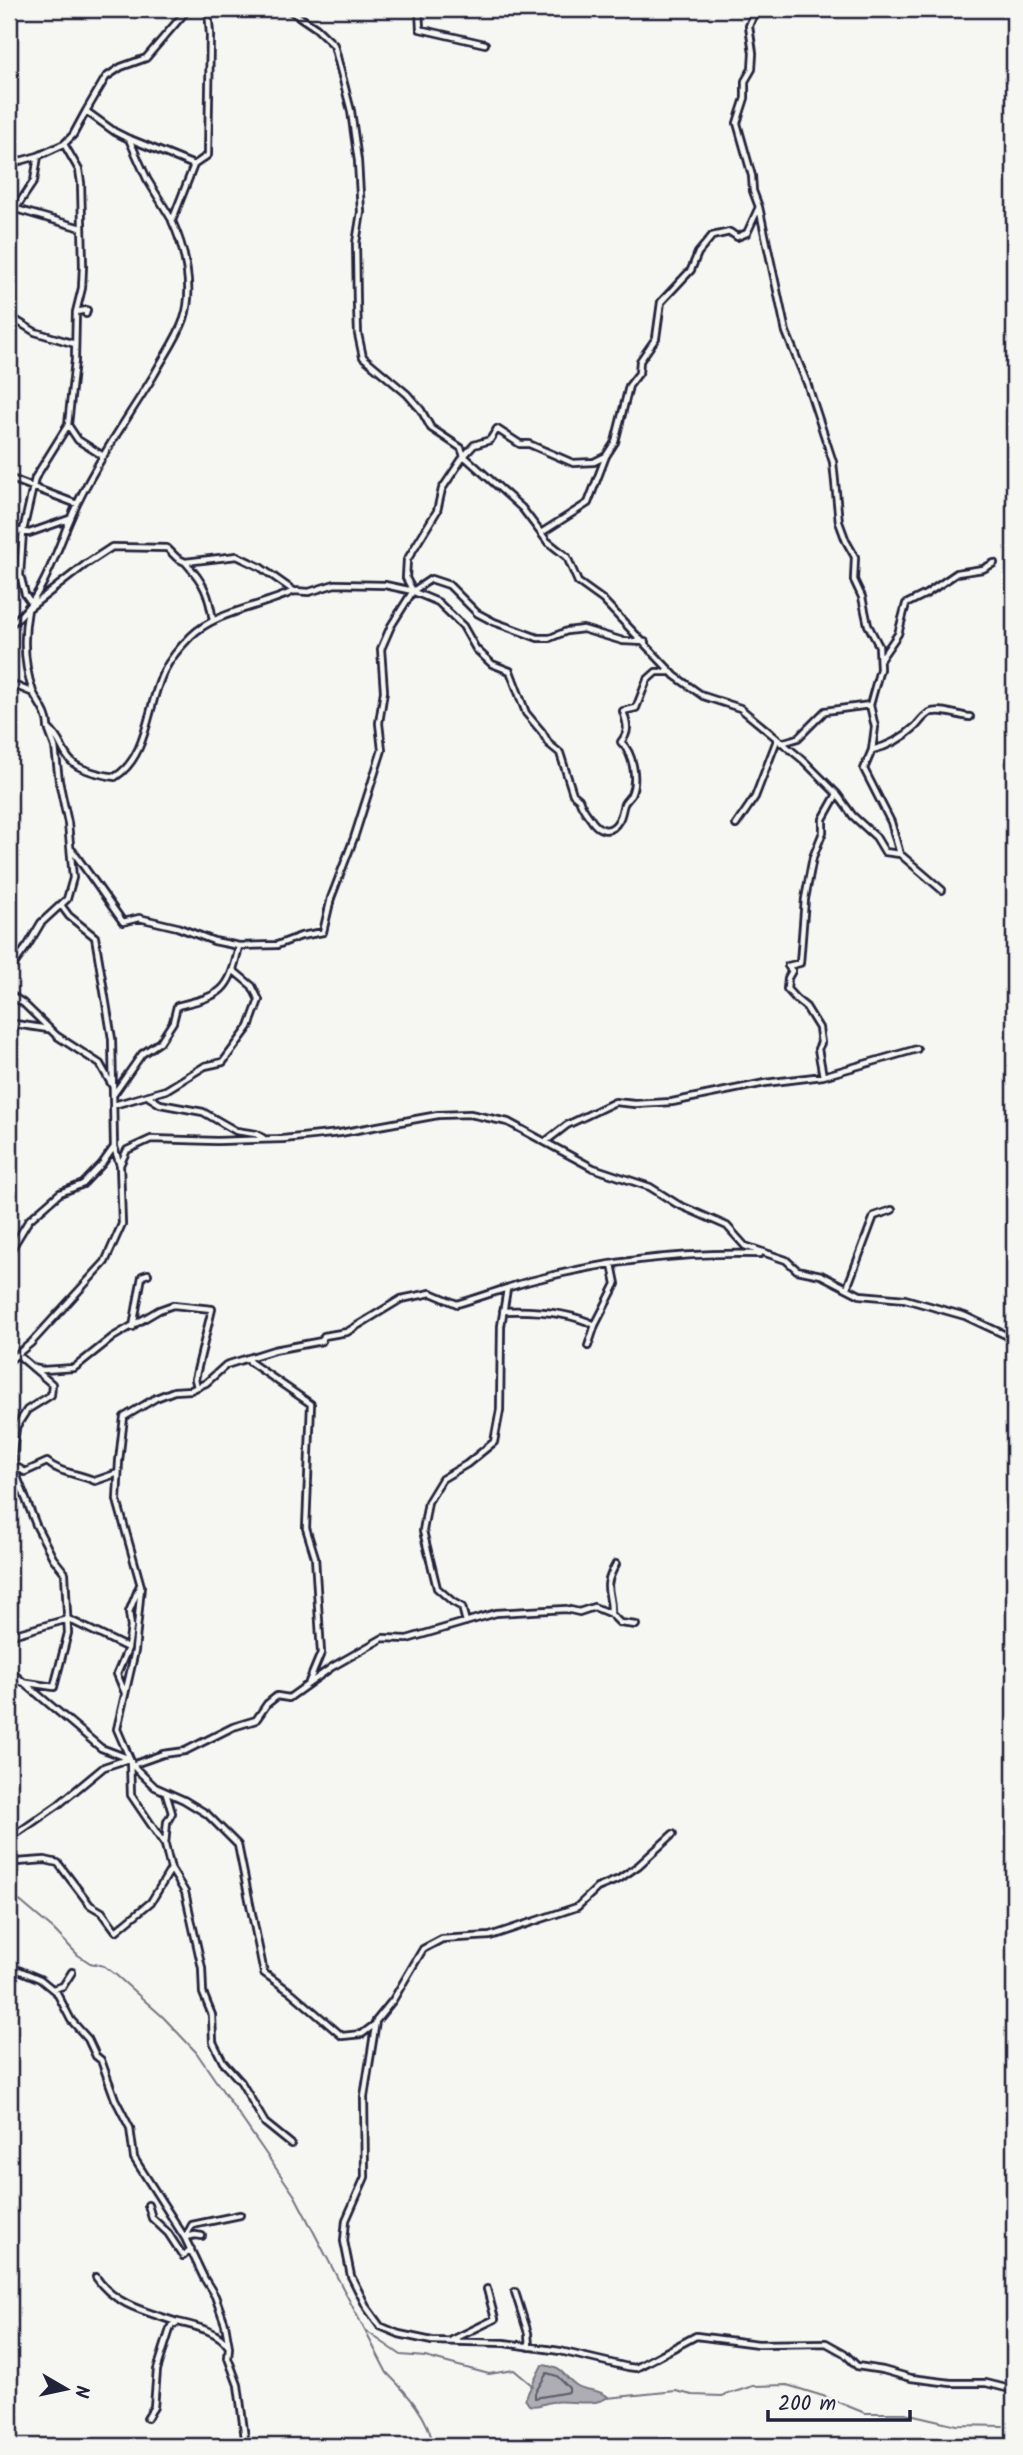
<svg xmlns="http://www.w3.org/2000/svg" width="1023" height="2455" font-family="Kalam,sans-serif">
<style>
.water{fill:#adadb3;stroke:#757583;stroke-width:2}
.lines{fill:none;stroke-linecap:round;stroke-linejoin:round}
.shore{stroke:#5a5a6b;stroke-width:2}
.stream{stroke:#757583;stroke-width:2}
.minor-casing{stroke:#22223b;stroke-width:10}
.minor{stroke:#f6f6f2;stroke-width:4.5}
</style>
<rect width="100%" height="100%" fill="#f6f6f2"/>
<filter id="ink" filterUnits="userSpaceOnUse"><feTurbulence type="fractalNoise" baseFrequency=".0143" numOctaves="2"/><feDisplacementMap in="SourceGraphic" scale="14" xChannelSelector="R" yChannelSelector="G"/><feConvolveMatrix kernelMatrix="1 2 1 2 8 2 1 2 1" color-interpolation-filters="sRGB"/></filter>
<g filter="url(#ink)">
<path class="water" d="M 542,2365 C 563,2367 562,2375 576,2385 C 586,2392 599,2388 608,2397 C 593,2408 569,2399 551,2402 C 543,2403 538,2408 529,2405 L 525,2399 Z"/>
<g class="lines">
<path class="shore" d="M 547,2373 L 557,2376 L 569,2388 L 569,2392 L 535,2398 L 535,2393 Z"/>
<path class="stream" d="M 9,1896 L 21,1902 L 54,1930 L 78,1955 L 90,1963 L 104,1966 L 116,1975 L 163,2017 L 196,2052 L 295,2196 L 387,2373 C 406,2392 430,2418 433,2446
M 366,2331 L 401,2355 L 425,2357 L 489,2374 L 514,2370 L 533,2386
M 607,2398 L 676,2391 L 692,2395 L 722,2396 L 753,2386 L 787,2385 L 823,2396 L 865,2413 L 905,2413 L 957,2425 L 1003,2426
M 1013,2425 L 1014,2426"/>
<defs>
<path id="minor" d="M 288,9 L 316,28 L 334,45 L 351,111 L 358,161 L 361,212 L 356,243 L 357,304 L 358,334 L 363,357 L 407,394 L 421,410 L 431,428 L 461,448 L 464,456 L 522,508 L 547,541 L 567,557 L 578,582 L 603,600 L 675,676 L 703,696 L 740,708 L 803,760 L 837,794 L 853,816 L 876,837 L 885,852 L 900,854 L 942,890
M 419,9 L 420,29 L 485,44
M 756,9 L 749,26 L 753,53 L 752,69 L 745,81 L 745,98 L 737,123 L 752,176 L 753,191 L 759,207
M 86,111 L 106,77 L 121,67 L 146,58 L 188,9
M 130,139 L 194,165
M 9,164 L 38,156 L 64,144
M 9,207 L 81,228
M 16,208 L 34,181 L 38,156
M 76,312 L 82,288 L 83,266 L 81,183 L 79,170 L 64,144 L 73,135 L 86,111 L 115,132 L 129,139 L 147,179 L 172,220
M 9,316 L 35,332 L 75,344
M 68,425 L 78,440 L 103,456
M 606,456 L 615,442 L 629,386 L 639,373 L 640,361 L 656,338 L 661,302 L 691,270 L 698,253 L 712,236 L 730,232 L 737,237 L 747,233 L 759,207 L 786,332 L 807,383 L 833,462 L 839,522 L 846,541 L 855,557 L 854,580 L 862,597 L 868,625 L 879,646 L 880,669 L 870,705 L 875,727 L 872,750 L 864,769 L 891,822 L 900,854
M 9,478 L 77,504
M 9,529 L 29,533 L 69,519
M 186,563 C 204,583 209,594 213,621
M 294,591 C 261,607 217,611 191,636 C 182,645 170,659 164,671 C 147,704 149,756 115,777 C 103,775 79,770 71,761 C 61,751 62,740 48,728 C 49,715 38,703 33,692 C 24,666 23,636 28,609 L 86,564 L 112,547 L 167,548 L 177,558 L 185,562 L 237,556 L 260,567 L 294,591 L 309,592 L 335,584 L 385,585 L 413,591 L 406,578 L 407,560 L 437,511 L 442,489 L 464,456 L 474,445 L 490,440 L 497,429 L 520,444 L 529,444 L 573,463 L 594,462 L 606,456 L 588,503 L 541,533
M 414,592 L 438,602 L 463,626 L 476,649 L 492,664 L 510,671 L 526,713 L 542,732 L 549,744 L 560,753 L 573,794 L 579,799 C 582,808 584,810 590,818 C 597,830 610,836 619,820 C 622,815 622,809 624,804 C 626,800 629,798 631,795 C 638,779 633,753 621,742 C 630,731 627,724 623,711 L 636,708 L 647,680 L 656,672 L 671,672
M 30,601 L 25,594 L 20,575 L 23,531 L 35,478 L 68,425 L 75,360 L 76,312 L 87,310 L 86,314
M 9,625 C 40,605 55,555 69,522 C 91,469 125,423 154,375 C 164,356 177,339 184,319 C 194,289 185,249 172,221 L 194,165 L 208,155 L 210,35 L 208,9
M 880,660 L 898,634 L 906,604 L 926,594 L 957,573 L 983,569 L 994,563
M 9,683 L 33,693
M 781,743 L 798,738 L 825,711 L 870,705
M 872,750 C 889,746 903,738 916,726 C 921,721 924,714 932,712 C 946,709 957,716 970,717
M 736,825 L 755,797 L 777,740
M 72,850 L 123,922 L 139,918 L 177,927 L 214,941 L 239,946 L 277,945 L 301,936 L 323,932 L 331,898 L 354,838 L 382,750 L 379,723 L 384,691 L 381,649 L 391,626 L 413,591 L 431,579 L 449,585 L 477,613 L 494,622 L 538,638 L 550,638 L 567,631 L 583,629 L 623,641 L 645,642
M 67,899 L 61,905 L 69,916 L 95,937 L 112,1039 L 114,1147 L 120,1165 L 127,1150 L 151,1139 L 217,1141 L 283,1139 L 340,1133 L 438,1115 L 470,1114 L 508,1122 L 593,1168 L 650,1187 L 677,1204 L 727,1226 L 745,1246 L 786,1260 L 797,1270 L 821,1275 L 860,1295 L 905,1299 L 965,1316 L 1014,1339
M 9,971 L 28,945 L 41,923 L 67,899 L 73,878 L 68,823 L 59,781 L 55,747 L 49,731
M 9,994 L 23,1003 L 57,1036 L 100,1064 L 113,1087
M 9,1023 L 48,1029
M 823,1076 L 818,1049 L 821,1043 L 819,1028 L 806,1007 L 796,999 L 787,989 L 788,978 L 792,971 L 788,966 L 800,963 L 805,899 L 813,857 L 823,832 L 823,819 L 837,794
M 114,1094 L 142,1054 L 160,1042 L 173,1022 L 177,1006 C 222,995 229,993 239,946
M 149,1097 L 160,1104 L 203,1112 L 236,1131 L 256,1134 L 263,1138
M 114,1105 L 166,1090 L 205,1066 L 223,1062 L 249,1027 L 259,1000 L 252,986 L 234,971
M 545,1142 L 567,1125 L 615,1102 L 635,1104 L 672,1102 L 765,1083 L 823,1076 L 917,1049
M 9,1253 L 29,1220 L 60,1193 L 83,1184 L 102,1164 L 114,1147
M 847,1288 L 874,1216 L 892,1210
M 503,1311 C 532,1310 569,1312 595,1325 L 588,1346
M 595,1325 L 616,1284 L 612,1264
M 133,1327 L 142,1276 L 148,1274
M 249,1358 L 250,1362 L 311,1404 L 306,1528 L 315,1557 L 321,1653 L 309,1682
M 9,1361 L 31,1343 L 105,1262 L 122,1224 L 120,1165
M 33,1368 L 43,1370 L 74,1368 L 113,1337 L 159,1310 L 173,1305 L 212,1309 L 195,1379 L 197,1387
M 16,1429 L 12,1457 L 18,1479 L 36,1525 L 53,1558 L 65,1573 L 68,1633 L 54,1687 L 21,1682
M 9,1438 L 27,1410 L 51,1395 L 52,1384 L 18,1355
M 15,1466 L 25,1472 L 47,1462 C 61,1474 78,1473 95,1481 L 118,1473
M 611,1614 C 612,1589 601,1591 616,1564
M 466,1622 L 462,1607 L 453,1602 L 437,1588 L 423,1531 L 428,1502 L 442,1479 L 467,1464 L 494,1442 L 500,1410 L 501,1326 L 507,1289
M 9,1634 L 19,1633 L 68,1619 L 128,1648 L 117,1674 L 125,1693
M 128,1648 L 131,1627 L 129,1612 L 140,1585
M 9,1670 L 101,1748 L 130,1759 L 132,1765 L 155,1787 L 184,1800 L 207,1814 L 238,1845 L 264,1973 L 292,1993 L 342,2036 L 362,2034 L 374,2025
M 132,1765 L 163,1754 L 185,1751 L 233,1727 L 256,1720 L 267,1704 L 277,1696 L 289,1698 L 332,1667 L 383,1638 L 407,1639 L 496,1613 L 566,1609 L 579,1612 L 594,1607 L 611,1614 L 620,1623 L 636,1625
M 166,1793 L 172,1813 L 167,1822 L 165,1845 L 171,1869 L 185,1892 L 202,1968 L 203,1993 L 212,2015 L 213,2042 L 223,2062 L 241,2082 L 265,2123 L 291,2144
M 9,1834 L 19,1832 L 58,1805 L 104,1767 L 128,1759
M 673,1834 L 638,1866 L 619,1879 L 597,1888 L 577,1907 L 490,1936 L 442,1939 L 423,1949 L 393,2000 L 376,2021 L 364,2097 L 365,2177 L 346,2220 L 344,2241 L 351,2276 L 367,2308 L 380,2326 L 399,2334 L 432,2341 L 504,2343 L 560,2351 L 628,2367 L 636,2368 L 696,2336 L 758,2344 L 826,2343 L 844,2353 L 857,2366 L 883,2370 L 911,2378 L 951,2383 L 986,2383 L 1006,2388
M 165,1845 L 131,1795 L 130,1759 L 117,1729 L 135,1651 L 141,1586 L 117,1500 L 119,1461 L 124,1417 L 156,1398 L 174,1391 L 191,1390 L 206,1383 L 226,1365 L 274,1350 L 322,1341 L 324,1336 L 347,1332 L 401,1299 L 431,1293 L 457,1304 C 481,1297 505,1288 530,1281 C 605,1261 683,1252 760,1254
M 9,1859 L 17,1862 L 45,1860 L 58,1863 L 90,1905 L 102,1912 L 116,1931 L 151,1902 L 171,1869
M 9,1966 L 40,1979 L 57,1993 L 71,2020 L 88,2039 L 96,2056 L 101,2060 L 115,2099 L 130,2128 L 134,2158 L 185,2238 L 204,2278 L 215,2296 L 225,2324 L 229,2347
M 53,1989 L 63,1986 L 72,1972
M 148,2205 L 152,2218 L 168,2233 L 183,2256 L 191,2249
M 186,2237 L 195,2235 L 202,2236
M 185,2238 L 192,2225 L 240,2215
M 96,2277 C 114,2305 147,2312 177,2322
M 515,2292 L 528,2333 L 529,2347
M 452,2340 L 495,2319 L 487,2289
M 147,2418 L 154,2407 L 157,2370 L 171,2326 L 178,2322 C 195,2326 219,2331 229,2347 L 228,2358 L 238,2385 L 246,2446"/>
</defs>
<use href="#minor" class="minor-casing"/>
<use href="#minor" class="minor"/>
</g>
</g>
<rect width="1023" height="2455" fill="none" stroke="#f6f6f2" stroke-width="35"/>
<rect x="18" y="18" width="988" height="2420" fill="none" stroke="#22223b" stroke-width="2.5" filter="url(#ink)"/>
<g transform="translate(66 2389) rotate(99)" stroke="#f6f6f2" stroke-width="5" paint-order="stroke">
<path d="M0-5L12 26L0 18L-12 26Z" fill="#22223b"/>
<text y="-10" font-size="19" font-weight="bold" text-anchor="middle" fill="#22223b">N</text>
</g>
<path d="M768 2410v10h142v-10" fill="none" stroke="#22223b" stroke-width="3.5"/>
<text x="778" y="2410" font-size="21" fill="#22223b" stroke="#f6f6f2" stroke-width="5" paint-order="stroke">200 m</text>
</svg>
